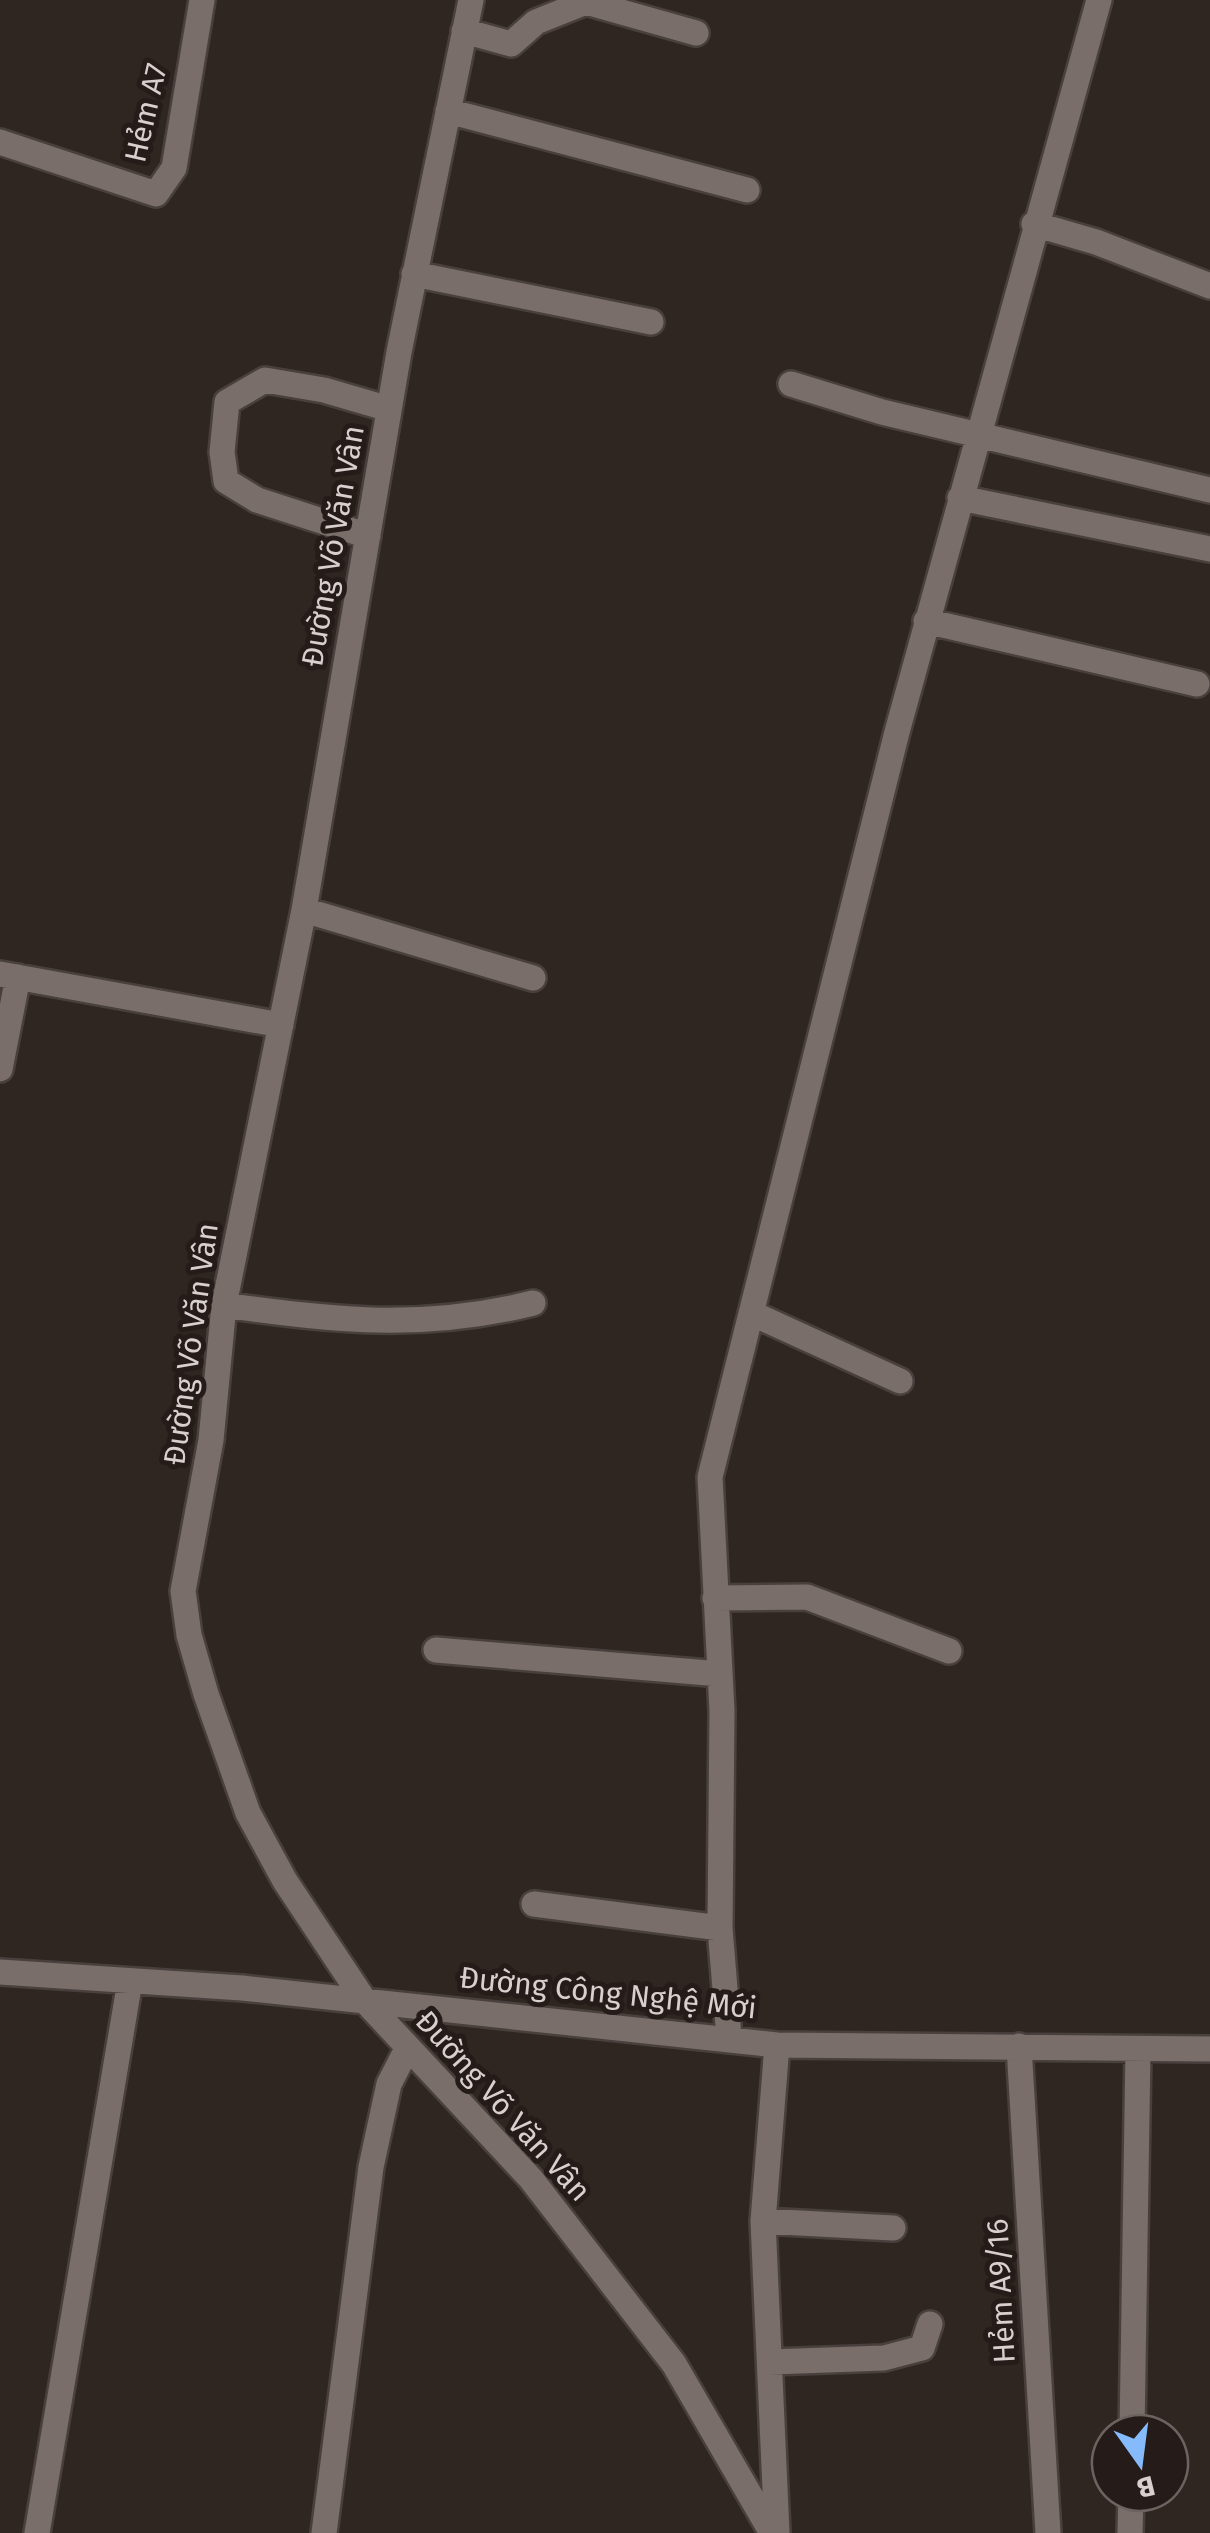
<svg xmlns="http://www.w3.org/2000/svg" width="1210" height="2533" font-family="'Fira Sans',sans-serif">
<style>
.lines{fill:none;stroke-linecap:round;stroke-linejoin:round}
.minor-casing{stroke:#49403e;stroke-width:30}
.minor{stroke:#7a6e6a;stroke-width:25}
.labels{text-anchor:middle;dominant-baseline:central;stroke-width:10;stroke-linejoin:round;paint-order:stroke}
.street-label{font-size:30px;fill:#d7d0ce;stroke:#251b18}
</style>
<rect width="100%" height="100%" fill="#2f2521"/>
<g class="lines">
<defs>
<path id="minor" d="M 471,0 L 399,352 L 304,910 L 224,1305 L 211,1440 L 183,1591 L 189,1635 L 206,1694 L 248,1813 L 285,1881 L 364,2000 L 531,2179 L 674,2364 L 772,2533
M 464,31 L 511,44 L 536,22 L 586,2 L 696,33
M 448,111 L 747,190
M 0,142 L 156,194 L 174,168 L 202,0
M 1034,224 L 1096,242 L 1210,286
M 414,274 L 651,322
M 791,384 L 882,412 L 1210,490
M 960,498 L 1210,549
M 368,536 L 257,500 L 226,481 L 222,452 L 227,402 L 265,380 L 324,390 L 389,409
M 926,621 L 1197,684
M 304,910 L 533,978
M 0,974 L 281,1025
M 0,1069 L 18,977
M 224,1305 C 333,1321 425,1330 533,1303
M 751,1313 L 900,1381
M 715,1598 L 807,1597 L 949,1651
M 436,1650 L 720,1674
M 534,1904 L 720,1928
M 0,1972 L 242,1988 L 777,2045 L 1210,2049
M 729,2037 L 720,1928 L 722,1711 L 710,1477 L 897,732 L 1099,0
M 777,2045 L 763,2221 L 777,2533
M 1019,2046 L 1048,2533
M 763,2221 L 893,2228
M 770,2362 L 884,2358 L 922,2348 L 930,2324
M 1132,2433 L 1138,2050
M 37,2533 L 130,1981
M 324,2533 L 371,2167 L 389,2084 L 408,2047
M 1130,2533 L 1131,2493"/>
</defs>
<use href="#minor" class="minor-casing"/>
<use href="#minor" class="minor"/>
</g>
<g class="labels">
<g class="street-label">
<text transform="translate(146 113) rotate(-77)">Hẻm A7</text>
<text transform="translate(333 546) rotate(-80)">Đường Võ Văn Vân</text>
<text transform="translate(191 1344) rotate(-82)">Đường Võ Văn Vân</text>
<text transform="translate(608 1993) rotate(6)">Đường Công Nghệ Mới</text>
<text transform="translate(503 2106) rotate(48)">Đường Võ Văn Vân</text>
<text transform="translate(1001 2291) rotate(-93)">Hẻm A9/16</text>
</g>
</g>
<g transform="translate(1140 2463) rotate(166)"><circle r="48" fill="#251b18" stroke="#6c6361" stroke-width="2.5"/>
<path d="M0-8L18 38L0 25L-18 38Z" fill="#86bbfb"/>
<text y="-15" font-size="28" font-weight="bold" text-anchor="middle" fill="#d7d0ce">B</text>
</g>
</svg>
